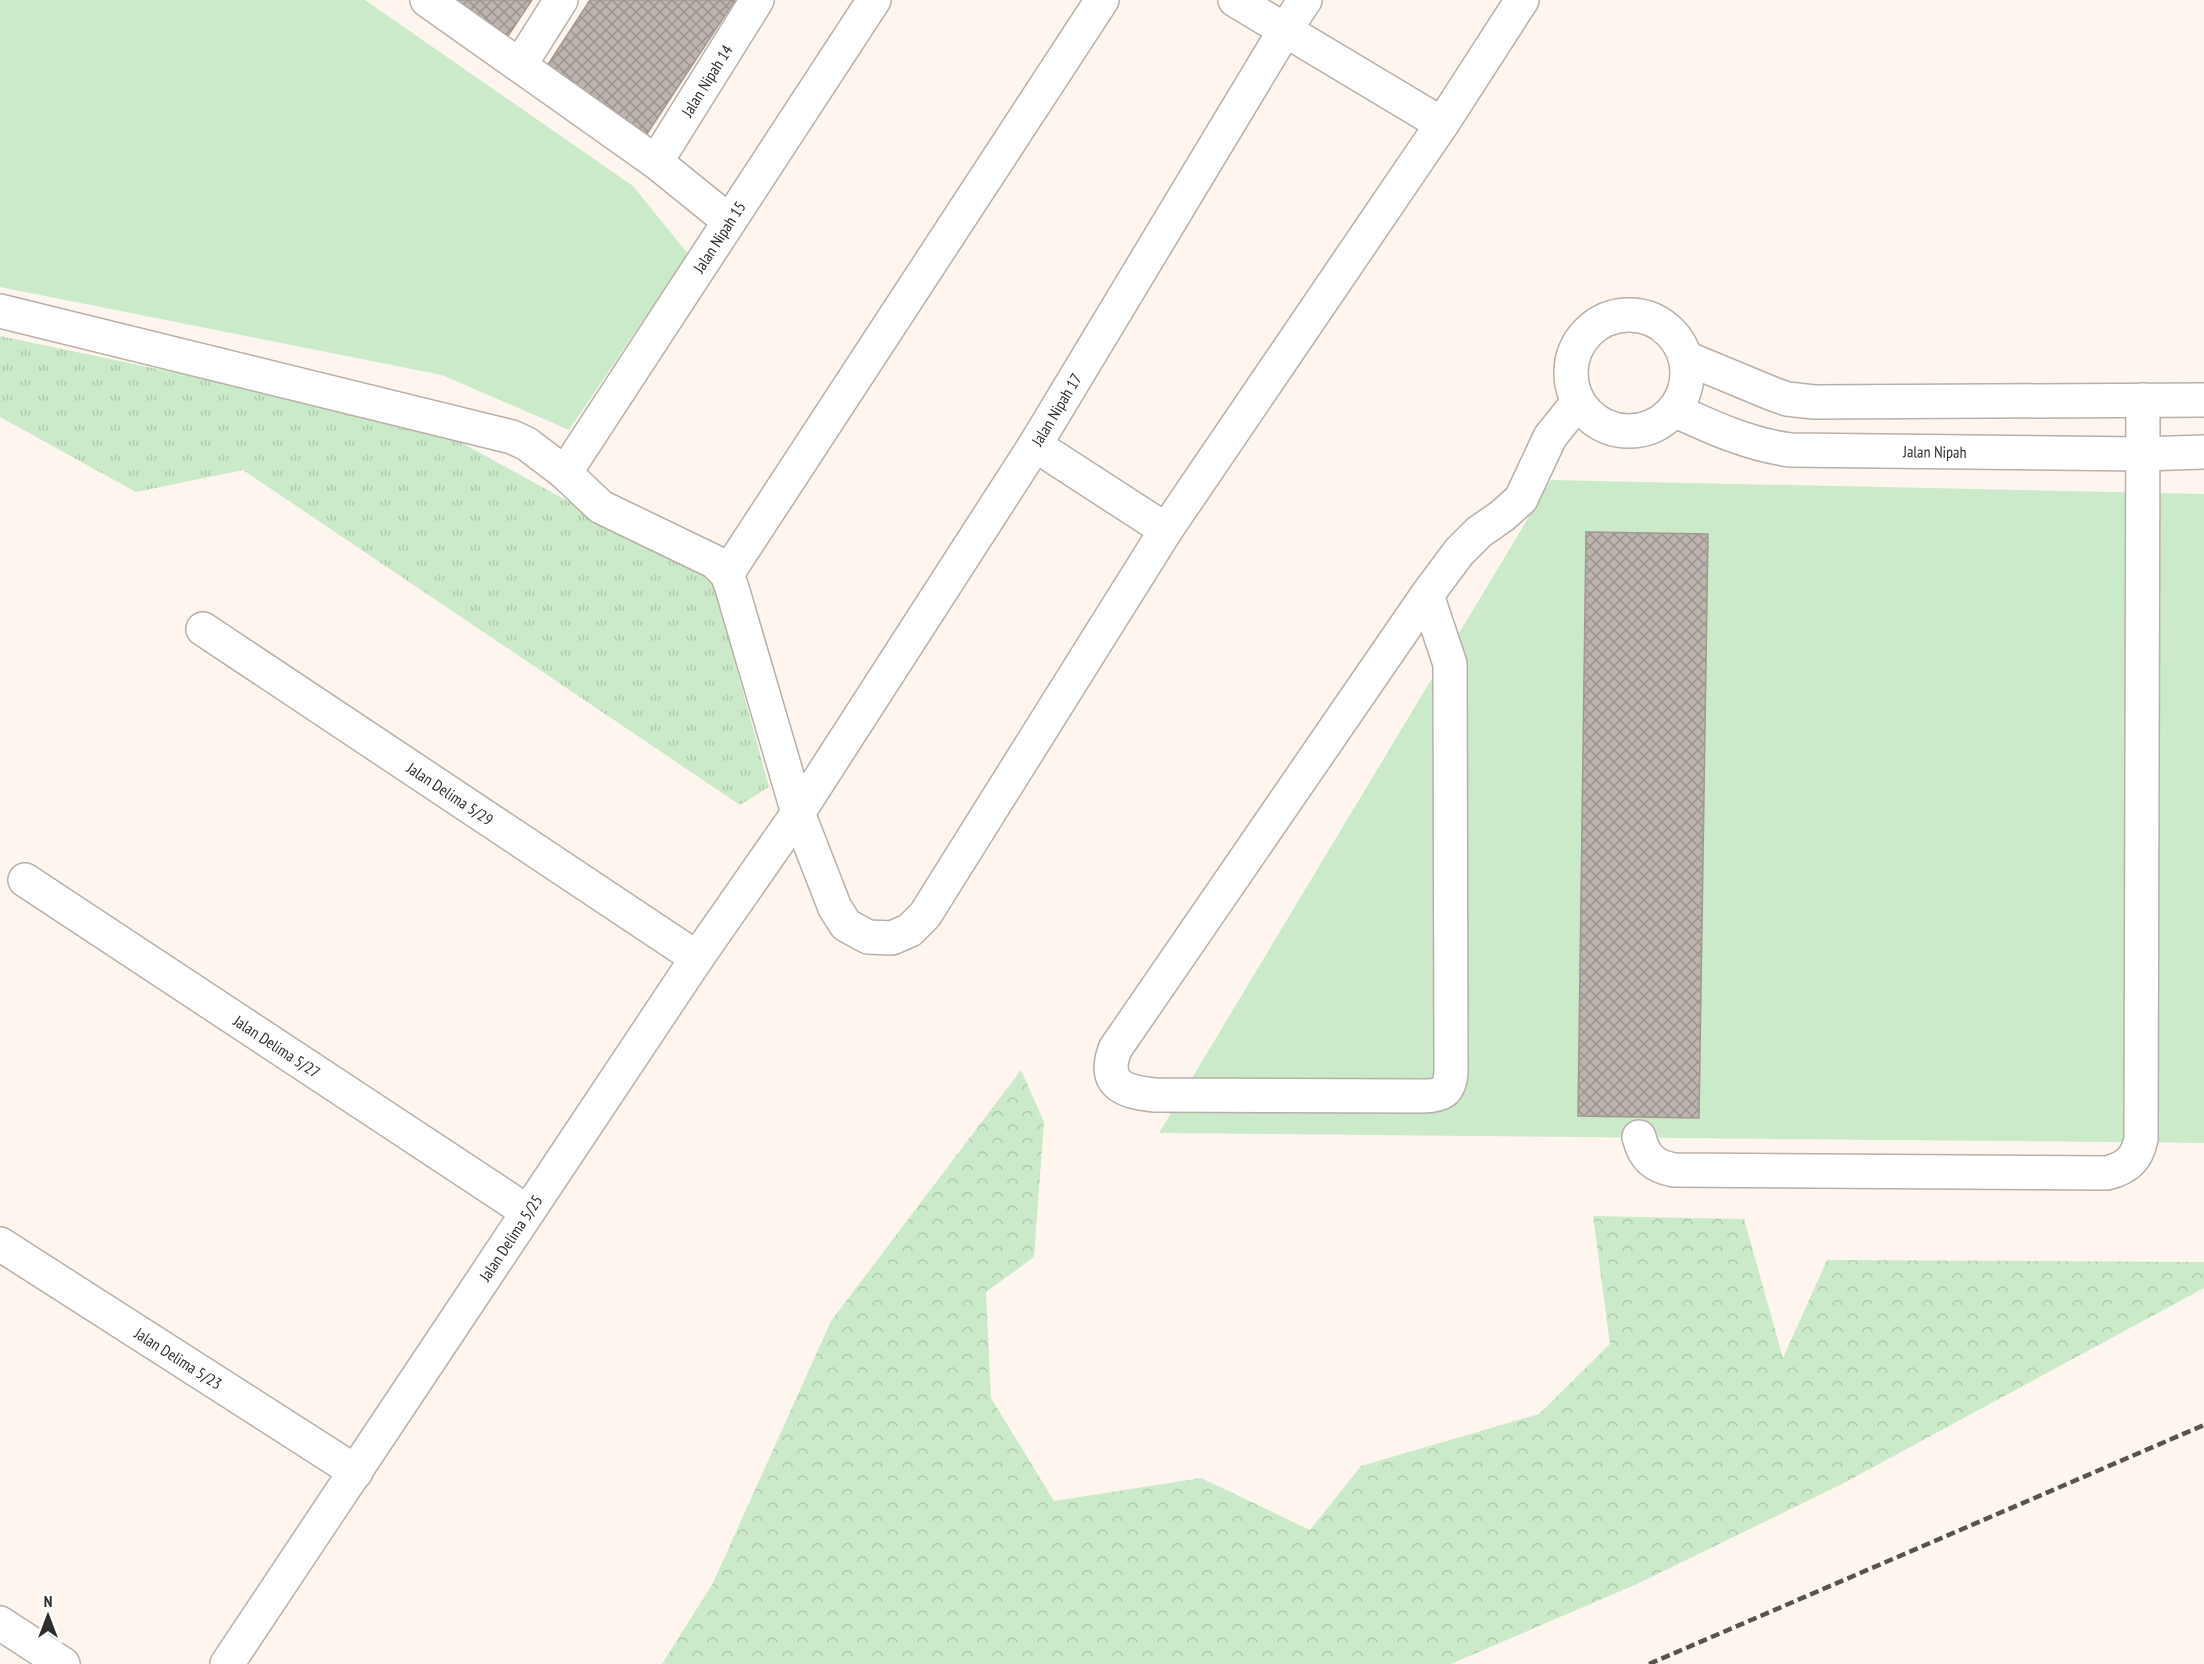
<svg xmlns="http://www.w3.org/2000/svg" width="2204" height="1664" font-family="'PT Sans Narrow',sans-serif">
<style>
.grass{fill:url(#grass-tufts)}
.forest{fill:url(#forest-crowns)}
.green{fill:#cbeac9}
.building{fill:url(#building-cross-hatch);stroke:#a19892;stroke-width:1.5}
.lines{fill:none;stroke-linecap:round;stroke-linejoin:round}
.minor-casing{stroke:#b7afa8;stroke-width:36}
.minor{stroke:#fff;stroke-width:33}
.rail{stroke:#57534f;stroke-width:4.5;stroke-dasharray:9 4.5;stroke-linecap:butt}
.labels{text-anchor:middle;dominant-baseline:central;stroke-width:4.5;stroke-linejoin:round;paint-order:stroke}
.street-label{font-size:16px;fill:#302d2a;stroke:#fff}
</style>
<defs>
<pattern id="grass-tufts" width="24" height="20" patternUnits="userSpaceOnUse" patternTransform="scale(1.5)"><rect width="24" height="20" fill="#cbeac9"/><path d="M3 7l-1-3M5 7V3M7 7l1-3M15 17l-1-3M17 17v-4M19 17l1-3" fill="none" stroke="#afc9ad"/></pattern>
<pattern id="forest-crowns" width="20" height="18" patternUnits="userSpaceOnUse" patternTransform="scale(1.5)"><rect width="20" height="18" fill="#cbeac9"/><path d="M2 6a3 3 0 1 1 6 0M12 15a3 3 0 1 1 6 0" fill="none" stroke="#afc9ad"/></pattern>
<pattern id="building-cross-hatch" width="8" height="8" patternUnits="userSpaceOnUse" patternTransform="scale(1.5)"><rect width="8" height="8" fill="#beb4af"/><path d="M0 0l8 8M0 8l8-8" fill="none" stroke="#9b938f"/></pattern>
</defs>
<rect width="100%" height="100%" fill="#fef6ee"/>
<path class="grass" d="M 0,336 L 431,426 L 713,581 L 769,787 L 740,805 L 243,470 L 136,492 L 0,417 Z"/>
<path class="forest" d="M 1021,1070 L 1044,1122 L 1034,1257 L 986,1292 L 991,1398 L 1054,1501 L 1201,1478 L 1310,1530 L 1361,1466 L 1539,1414 L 1610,1344 L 1593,1216 L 1744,1219 L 1783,1358 L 1827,1260 L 2204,1262 L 2204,1288 L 1840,1485 L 1637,1584 L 1451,1664 L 662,1664 L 713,1583 L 831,1321 Z"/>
<path class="green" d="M 0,0 L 365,0 L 633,186 L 688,254 L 569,430 L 442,375 L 0,287 Z
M 1551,480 L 2204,494 L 2204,1143 L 1159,1133 Z"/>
<path class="building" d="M 452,0 L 532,0 L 508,36 Z
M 590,0 L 735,0 L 647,134 L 545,69 Z
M 1586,532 L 1708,534 L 1699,1118 L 1578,1116 Z"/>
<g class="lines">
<defs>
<g id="minor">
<path d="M 427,0 L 656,162 L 729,221"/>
<path d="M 1235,0 L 1442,124"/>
<path d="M 520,65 L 561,0"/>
<path id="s1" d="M 656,162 L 757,0"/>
<path d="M 0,311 L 512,437 L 527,444 L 565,473 L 601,507 L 715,562 L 727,574 L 732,588 L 798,813 L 835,908 L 846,925 L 868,937 L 892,938 L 910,930 L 925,915 L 1166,530 L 1442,124 L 1522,0"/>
<circle cx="1629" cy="373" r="58"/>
<path d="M 1686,358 L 1773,394 L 1787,399 L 1814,402 L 2204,400"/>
<path id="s2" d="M 1674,410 C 1711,427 1750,445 1791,450 L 2142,454 L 2204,452"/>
<path d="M 1035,445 L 1166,530"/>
<path id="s3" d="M 565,473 L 874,0"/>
<path d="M 727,574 L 1102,0"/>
<path d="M 1427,595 L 1450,664 L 1451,1071 C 1450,1092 1442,1096 1422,1096 L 1155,1095 C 1124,1092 1102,1085 1115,1049 L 1427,595 L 1459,552 L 1479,532 L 1502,516 L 1521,499 L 1550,437 L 1578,402"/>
<path id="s4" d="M 203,629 L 697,958"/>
<path id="s5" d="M 25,880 L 528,1212"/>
<path d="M 1639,1137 C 1644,1157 1653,1166 1674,1170 L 2107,1173 C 2127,1168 2137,1159 2141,1139 L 2143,400"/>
<path id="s6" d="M 0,1244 L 356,1472"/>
<path d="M 0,1623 L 63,1664"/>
<path id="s7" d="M 227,1664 L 697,958 L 798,813 L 1035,445 L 1285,30 L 1305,0"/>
</g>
</defs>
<use href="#minor" class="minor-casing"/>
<use href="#minor" class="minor"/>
<path class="rail" d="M 1649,1664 L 2204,1425"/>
</g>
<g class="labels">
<g class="street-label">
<text stroke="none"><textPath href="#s1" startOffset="96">Jalan Nipah 14</textPath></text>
<text stroke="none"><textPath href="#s3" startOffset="282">Jalan Nipah 15</textPath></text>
<text stroke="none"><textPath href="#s7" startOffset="1504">Jalan Nipah 17</textPath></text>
<text stroke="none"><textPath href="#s2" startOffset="268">Jalan Nipah</textPath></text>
<text stroke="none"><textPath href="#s4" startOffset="297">Jalan Delima 5/29</textPath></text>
<text stroke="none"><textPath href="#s5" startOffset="302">Jalan Delima 5/27</textPath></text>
<text stroke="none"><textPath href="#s7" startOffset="512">Jalan Delima 5/25</textPath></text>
<text stroke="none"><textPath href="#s6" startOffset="212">Jalan Delima 5/23</textPath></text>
</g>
</g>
<g transform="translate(48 1616)" stroke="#ffffff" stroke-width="4.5" paint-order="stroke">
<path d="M0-4.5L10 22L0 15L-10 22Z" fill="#302d2a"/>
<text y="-9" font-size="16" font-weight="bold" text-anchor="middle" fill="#302d2a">N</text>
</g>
</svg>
